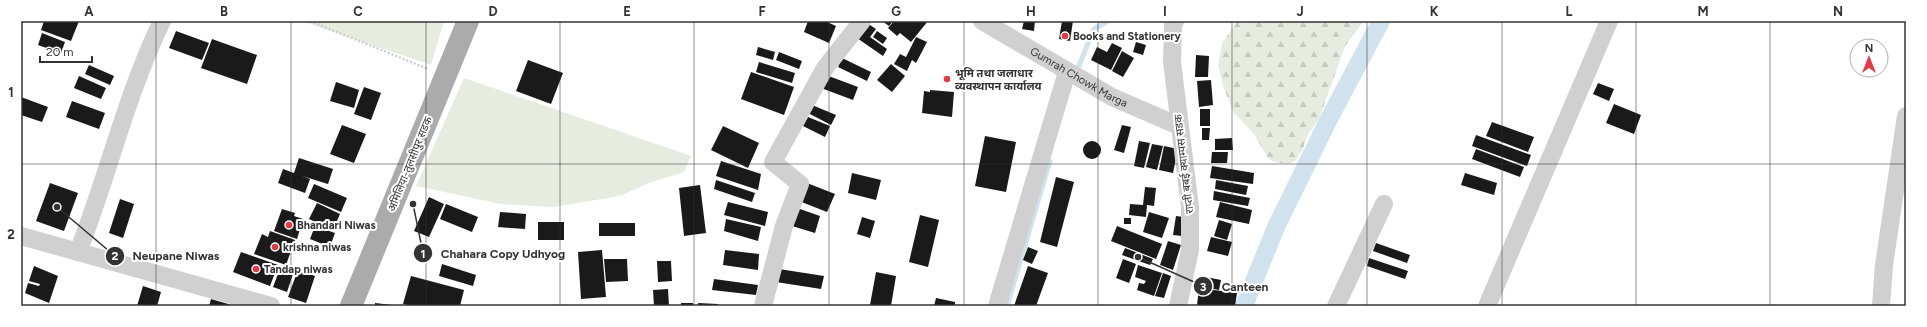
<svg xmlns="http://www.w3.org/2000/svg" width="1927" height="327" font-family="Figtree,'Noto Sans Devanagari',sans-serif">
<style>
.grass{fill:#e6ecdf}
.forest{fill:url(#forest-firs)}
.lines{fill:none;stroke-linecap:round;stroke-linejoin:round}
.stream{stroke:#cfe2ee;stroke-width:5}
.canal{stroke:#cfe2ee;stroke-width:18}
.building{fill:#1a1a1a}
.path{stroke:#cdcdcd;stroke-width:2.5;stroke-dasharray:2 2;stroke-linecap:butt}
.minor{stroke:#d0d0d0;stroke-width:18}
.primary{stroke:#ababab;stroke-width:22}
.grid{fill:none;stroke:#333;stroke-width:1;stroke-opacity:0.55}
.poi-dot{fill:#e63946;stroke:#fff;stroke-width:1.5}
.labels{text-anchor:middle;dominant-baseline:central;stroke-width:4;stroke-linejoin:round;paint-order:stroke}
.poi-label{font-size:11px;font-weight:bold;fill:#333;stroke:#fff;text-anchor:start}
.street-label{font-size:11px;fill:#333;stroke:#fff}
.leader{fill:none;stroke:#333;stroke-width:1.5}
.callout-dot{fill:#333;stroke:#fff;stroke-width:1.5}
.mark-label{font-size:12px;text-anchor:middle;font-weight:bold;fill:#fff}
.callout-label{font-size:12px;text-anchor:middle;font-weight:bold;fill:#333;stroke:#fff;stroke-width:4;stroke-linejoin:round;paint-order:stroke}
.neatline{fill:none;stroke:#333;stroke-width:1.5}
.grid-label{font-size:13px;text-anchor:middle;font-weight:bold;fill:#333}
</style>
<defs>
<pattern id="forest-firs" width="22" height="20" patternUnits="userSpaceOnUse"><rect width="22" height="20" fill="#e6ecdf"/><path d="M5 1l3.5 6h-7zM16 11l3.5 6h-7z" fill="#c6cbc0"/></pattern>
</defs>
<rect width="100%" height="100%" fill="#fff"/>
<path class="grass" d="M 301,21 L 444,21 L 431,65 Z
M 464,78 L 691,156 L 684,172 L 649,183 L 620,196 L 553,207 L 501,204 L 416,186 Z"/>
<path class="forest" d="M 1238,21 L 1364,21 L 1345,46 L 1319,119 L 1307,136 L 1303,149 L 1295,161 L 1288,164 L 1274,162 L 1268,158 L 1254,134 L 1234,113 L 1223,86 L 1218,65 L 1222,43 Z"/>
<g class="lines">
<path class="stream" d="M 1078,68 L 1094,29 L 1108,21
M 1007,306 L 1050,161"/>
<path class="canal" d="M 1244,306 L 1276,227 L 1329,119 L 1381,21"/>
</g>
<path class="building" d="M 44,21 L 79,21 L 71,41 L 41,30 Z
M 808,21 L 825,21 L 836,26 L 829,43 L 804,32 Z
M 882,21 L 893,21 L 889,26 Z
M 894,21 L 928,21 L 911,42 L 900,33 L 897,36 L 888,28 Z
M 1024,21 L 1035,21 L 1034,31 L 1022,29 Z
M 1062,21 L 1073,21 L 1070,41 L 1059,39 Z
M 867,23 L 876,29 L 870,37 L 887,49 L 883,56 L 857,38 Z
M 176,31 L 209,43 L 202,60 L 169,48 Z
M 877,31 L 887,38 L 883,44 L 873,37 Z
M 42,33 L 65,42 L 61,53 L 38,45 Z
M 916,37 L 927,42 L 916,63 L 912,60 L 907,71 L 894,64 L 900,54 L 906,57 Z
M 212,39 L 257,55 L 247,84 L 201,68 Z
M 1136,42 L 1146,45 L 1143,55 L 1133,52 Z
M 1112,43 L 1122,48 L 1111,70 L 1091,60 L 1097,47 L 1107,52 Z
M 758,47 L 775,52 L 773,60 L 756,55 Z
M 1122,51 L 1134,58 L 1123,77 L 1112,71 Z
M 779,52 L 802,61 L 799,69 L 776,60 Z
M 1196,55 L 1209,56 L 1208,77 L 1195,77 Z
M 842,58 L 871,72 L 867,81 L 838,67 Z
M 528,60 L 563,73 L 551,104 L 516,91 Z
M 759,62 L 795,73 L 792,83 L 756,72 Z
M 891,64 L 905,76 L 892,92 L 877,80 Z
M 89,65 L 114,76 L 110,85 L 85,74 Z
M 751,72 L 794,87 L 784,115 L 741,99 Z
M 826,75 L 858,87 L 853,100 L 821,88 Z
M 79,76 L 106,88 L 101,99 L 74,88 Z
M 1211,80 L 1213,105 L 1199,107 L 1197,81 Z
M 336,82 L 359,90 L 354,108 L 330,101 Z
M 1598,83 L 1614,89 L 1609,101 L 1593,94 Z
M 364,87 L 381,93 L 371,120 L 354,114 Z
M 930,90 L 954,92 L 952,117 L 922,113 L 924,91 L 930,92 Z
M 21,97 L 48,107 L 42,122 L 21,115 Z
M 72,101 L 105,113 L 99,129 L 66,117 Z
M 1614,104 L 1641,115 L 1634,134 L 1606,123 Z
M 812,105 L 836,115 L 831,125 L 808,113 Z
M 1200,109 L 1210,109 L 1210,126 L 1200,126 Z
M 808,117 L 830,126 L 825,137 L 803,126 Z
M 1492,122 L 1534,137 L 1528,152 L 1486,136 Z
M 342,125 L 366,134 L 354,163 L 330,154 Z
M 1122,125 L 1131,127 L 1124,153 L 1114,150 Z
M 723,126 L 759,143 L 748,168 L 711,150 Z
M 1202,128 L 1210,128 L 1209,140 L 1202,140 Z
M 1476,135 L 1531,155 L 1527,166 L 1472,146 Z
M 985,136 L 1016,142 L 1006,192 L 975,186 Z
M 1232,138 L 1233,150 L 1215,150 L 1215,139 Z
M 1139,141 L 1150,143 L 1144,168 L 1134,166 Z
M1083 150a9 9 0 1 1 18 0a9 9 0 1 1-18 0Z
M 1152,144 L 1163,146 L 1157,170 L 1146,167 Z
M 1164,146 L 1178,149 L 1173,173 L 1159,170 Z
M 1476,149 L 1524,167 L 1520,177 L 1472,159 Z
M 1212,152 L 1228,152 L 1227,163 L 1211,163 Z
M 299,158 L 333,169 L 328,184 L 302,176 L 310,179 L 305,193 L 278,183 L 283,169 L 294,173 Z
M 721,161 L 761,174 L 758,190 L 716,176 Z
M 1212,166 L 1254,173 L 1253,184 L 1210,178 Z
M 852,173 L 881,180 L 876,200 L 848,193 Z
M 1465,173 L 1497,183 L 1494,195 L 1461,185 Z
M 1056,177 L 1074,182 L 1057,247 L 1040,242 Z
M 716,180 L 755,193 L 752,202 L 714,189 Z
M 1216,180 L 1248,186 L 1246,195 L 1215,189 Z
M 50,183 L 78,193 L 64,231 L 36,221 Z
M 807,183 L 835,194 L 827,212 L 799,201 Z
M 314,184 L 347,198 L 341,212 L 308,198 Z
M 700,185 L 706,233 L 684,236 L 679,188 Z
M 1145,187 L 1156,188 L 1154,206 L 1147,205 L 1146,217 L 1129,215 L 1130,204 L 1143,205 Z
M 1214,191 L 1250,198 L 1248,206 L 1213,200 Z
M 429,197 L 444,204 L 429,237 L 414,231 Z
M 120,199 L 134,204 L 123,238 L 109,233 Z
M 728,202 L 768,212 L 765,226 L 724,215 Z
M 1220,202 L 1252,210 L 1249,224 L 1216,217 Z
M 317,203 L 340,214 L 333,230 L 309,219 Z
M 446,204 L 478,217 L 472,232 L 440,219 Z
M 797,208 L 820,216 L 815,233 L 792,226 Z
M 282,209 L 295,213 L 294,216 L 303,219 L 297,239 L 274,231 Z
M 500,212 L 526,214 L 525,229 L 498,227 Z
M 1149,212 L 1169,218 L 1162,238 L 1143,232 Z
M 920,215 L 939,220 L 928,267 L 909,262 Z
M 1176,216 L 1184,217 L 1182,236 L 1173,235 Z
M 862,217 L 875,221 L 870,238 L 857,234 Z
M 1124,218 L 1131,218 L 1131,224 L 1124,224 Z
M 726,219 L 761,227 L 758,241 L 724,231 Z
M 1219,220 L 1232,224 L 1227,240 L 1214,236 Z
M 538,222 L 564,222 L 564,240 L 538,240 Z
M 599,223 L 635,223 L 635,236 L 599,236 Z
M 315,226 L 335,233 L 330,247 L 310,239 Z
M 1117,226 L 1162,244 L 1156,259 L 1111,241 Z
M 270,231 L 295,240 L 286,265 L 254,254 L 262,234 L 268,237 Z
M 1211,237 L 1232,242 L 1228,256 L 1207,251 Z
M 1168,241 L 1181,245 L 1173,270 L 1160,265 Z
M 1376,243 L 1410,255 L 1407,263 L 1373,251 Z
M 1028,247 L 1038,251 L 1032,264 L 1023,260 Z
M 1125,248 L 1153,259 L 1150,265 L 1122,255 Z
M 602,250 L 606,297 L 581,299 L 578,252 Z
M 725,250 L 759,254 L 758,270 L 723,265 Z
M 241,252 L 278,265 L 270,286 L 233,272 Z
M 1369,258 L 1408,271 L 1405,279 L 1367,266 Z
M 604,259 L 627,259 L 628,281 L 606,282 Z
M 1123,259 L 1136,264 L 1129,283 L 1116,278 Z
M 657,261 L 671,261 L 672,281 L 658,282 Z
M 442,264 L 476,275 L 473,286 L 439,276 Z
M 1138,265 L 1162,273 L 1154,296 L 1137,290 L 1139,283 L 1144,284 L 1146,281 L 1135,277 Z
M 34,266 L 58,276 L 49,303 L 25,293 L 28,283 L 39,286 L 40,284 L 29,281 Z
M 281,266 L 294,271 L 287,292 L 273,287 Z
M 1028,266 L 1048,273 L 1036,306 L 1014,306 Z
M 779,269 L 824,276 L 821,289 L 776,282 Z
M 298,270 L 315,276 L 306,303 L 288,297 Z
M 876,272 L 896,276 L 891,306 L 870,305 Z
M 1163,273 L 1171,276 L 1164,298 L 1155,296 Z
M 411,276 L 464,290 L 460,306 L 413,306 L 403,304 Z
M 1206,277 L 1221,280 L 1219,290 L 1203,287 Z
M 714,279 L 758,285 L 756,295 L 712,290 Z
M 143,286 L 161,292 L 157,306 L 137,306 Z
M 1199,288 L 1237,293 L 1235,306 L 1197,305 Z
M 668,289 L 669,306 L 654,306 L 653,290 Z
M 936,298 L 955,302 L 955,306 L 934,306 Z
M 211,299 L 235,306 L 209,306 Z
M 375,303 L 392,305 L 392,306 L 375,306 Z
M 681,303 L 693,303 L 693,306 L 681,306 Z
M 698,303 L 718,304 L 718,306 L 698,306 Z"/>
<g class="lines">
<path class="path" d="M 310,21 L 428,69"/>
<g class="minor">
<path id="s1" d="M 982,21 L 1112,97 L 1179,126"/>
<path d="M 1175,21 L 1173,26 L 1172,62 L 1190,207 L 1190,250 L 1178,306"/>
<path d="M 21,236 L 271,306"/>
<path d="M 78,252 C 108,176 126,95 162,21"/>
<path d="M 763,306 L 784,226 L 800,184 L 773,162 L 825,68 L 862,21"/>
<path d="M 997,306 L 1067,72"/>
<path d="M 1336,306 L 1384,204"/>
<path d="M 1487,306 L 1609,21"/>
<path d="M 1881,306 L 1884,265 L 1906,116"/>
</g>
<path class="primary" d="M 351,306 L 468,21"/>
</g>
<path class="grid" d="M 156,21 L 156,306M 291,21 L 291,306M 426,21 L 426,306M 560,21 L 560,306M 694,21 L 694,306M 829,21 L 829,306M 964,21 L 964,306M 1098,21 L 1098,306M 1232,21 L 1232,306M 1367,21 L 1367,306M 1502,21 L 1502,306M 1636,21 L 1636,306M 1770,21 L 1770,306M 21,164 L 1906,164"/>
<g class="poi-dot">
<circle cx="1065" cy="36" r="4"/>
<circle cx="947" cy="79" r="4"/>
<circle cx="289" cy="225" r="4"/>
<circle cx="275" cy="247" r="4"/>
<circle cx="256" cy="269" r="4"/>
</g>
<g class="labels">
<g class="poi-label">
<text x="1073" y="36">Books and Stationery</text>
<text x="955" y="73">भूमि तथा जलाधार<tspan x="955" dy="13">व्यवस्थापन कार्यालय</tspan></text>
<text x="297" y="225">Bhandari Niwas</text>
<text x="283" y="247">krishna niwas</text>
<text x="264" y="269">Tandap niwas</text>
</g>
<g class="street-label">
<text stroke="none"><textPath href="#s1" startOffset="112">Gumrah Chowk Marga</textPath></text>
<text transform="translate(410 164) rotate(-68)">अमिलिया-तुलसीपुर सडक</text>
<text transform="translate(1184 164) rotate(-97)">राप्ती बबई क्याम्पस सडक</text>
</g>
</g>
<path class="leader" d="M413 204L423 253M57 207L115 256M1138 257L1203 286"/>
<g class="callout-dot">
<circle cx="413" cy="204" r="4"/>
<circle cx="57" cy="207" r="4"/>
<circle cx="1138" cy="257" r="4"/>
<circle cx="423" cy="253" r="10"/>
<circle cx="115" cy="256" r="10"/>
<circle cx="1203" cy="286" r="10"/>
</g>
<g class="mark-label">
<text x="423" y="258">1</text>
<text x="115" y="260">2</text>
<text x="1203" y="291">3</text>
</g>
<g class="callout-label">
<text x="503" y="258">Chahara Copy Udhyog</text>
<text x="176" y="260">Neupane Niwas</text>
<text x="1245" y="291">Canteen</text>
</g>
<rect width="1927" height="327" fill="none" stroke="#ffffff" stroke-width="44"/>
<g transform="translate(1869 58)"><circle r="19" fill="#ffffff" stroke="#adadad"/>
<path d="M0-3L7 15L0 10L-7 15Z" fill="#e63946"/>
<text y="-6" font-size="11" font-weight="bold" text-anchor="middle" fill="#333333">N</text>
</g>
<path d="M40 56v6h52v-6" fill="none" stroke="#333333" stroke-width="2"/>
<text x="46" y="56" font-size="12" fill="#333333" stroke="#ffffff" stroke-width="3" paint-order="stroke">20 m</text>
<rect x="22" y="22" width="1883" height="283" class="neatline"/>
<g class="grid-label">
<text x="89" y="16">A</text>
<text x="224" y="16">B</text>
<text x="358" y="16">C</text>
<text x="493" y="16">D</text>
<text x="627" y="16">E</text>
<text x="762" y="16">F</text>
<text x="896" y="16">G</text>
<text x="1031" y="16">H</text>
<text x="1165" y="16">I</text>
<text x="1300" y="16">J</text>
<text x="1434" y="16">K</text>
<text x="1569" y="16">L</text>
<text x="1703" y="16">M</text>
<text x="1838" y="16">N</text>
<text x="11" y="97">1</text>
<text x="11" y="239">2</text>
</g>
</svg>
